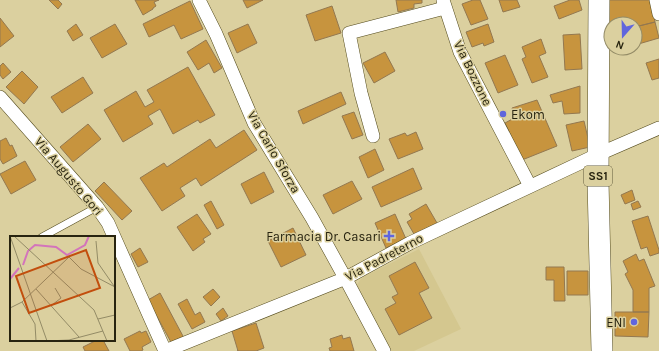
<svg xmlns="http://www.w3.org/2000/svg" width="659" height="351" font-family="Karla,sans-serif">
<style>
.built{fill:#d4c78f}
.building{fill:#c7943e;stroke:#937850}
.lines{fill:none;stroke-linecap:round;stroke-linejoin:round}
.service-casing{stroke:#534a1c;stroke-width:8}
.minor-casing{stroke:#534a1c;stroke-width:14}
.primary-casing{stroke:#534a1c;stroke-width:22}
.service{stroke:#fff;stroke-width:7}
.minor{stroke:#fff;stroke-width:13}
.primary{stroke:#fff;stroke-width:21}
.poi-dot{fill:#6065dd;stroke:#dbd09f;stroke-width:1.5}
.labels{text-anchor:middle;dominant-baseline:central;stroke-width:3;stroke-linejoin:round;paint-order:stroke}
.shield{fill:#dbd09f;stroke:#5e583b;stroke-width:1}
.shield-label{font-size:12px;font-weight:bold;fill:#282410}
.street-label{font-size:13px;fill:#282410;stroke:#dbd09f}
.poi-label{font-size:13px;fill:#282410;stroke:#dbd09f;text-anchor:end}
.inset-river{fill:none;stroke:#d374bb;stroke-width:2}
.inset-road{fill:none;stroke:#938b66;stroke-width:1}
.view{fill:#c24e0d;fill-opacity:0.15;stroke:#c24e0d;stroke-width:2}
.inset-edge{fill:none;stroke:#282410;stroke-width:2}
</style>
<rect width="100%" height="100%" fill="#dbd09f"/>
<path class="built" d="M 419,249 L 461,329 L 414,351 L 391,351 L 357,285 L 360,280 L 365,276 Z"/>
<path class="building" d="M 49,0 L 58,0 L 62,4 L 58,9 Z
M 135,0 L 159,0 L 154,2 L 156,6 L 153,8 L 153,9 L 143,15 Z
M 243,0 L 263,0 L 247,8 Z
M 396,0 L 422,0 L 422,3 L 414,4 L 414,8 L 398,12 Z
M 473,0 L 480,0 L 488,19 L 471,25 L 462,4 Z
M 499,0 L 517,0 L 520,7 L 503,12 Z
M 570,0 L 579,0 L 582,10 L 559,19 L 554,6 Z
M 608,0 L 652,0 L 655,22 L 635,27 L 635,24 L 611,24 L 611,34 L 608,35 Z
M 190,1 L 203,29 L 181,39 L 174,25 L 149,37 L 143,24 Z
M 332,6 L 341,33 L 315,41 L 306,15 Z
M 0,18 L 14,36 L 0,47 Z
M 655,22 L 659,38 L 635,45 L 635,27 Z
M 76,24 L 83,35 L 73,41 L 67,31 Z
M 115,24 L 127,44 L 102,58 L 90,38 Z
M 248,24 L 257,43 L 237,53 L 228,33 Z
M 488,24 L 494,42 L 484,46 L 483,43 L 472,47 L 466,32 Z
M 580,34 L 582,69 L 565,70 L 563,35 Z
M 541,39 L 546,53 L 539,56 L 548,77 L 532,83 L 522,59 L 526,57 L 522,47 Z
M 206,40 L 222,68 L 214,73 L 209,63 L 198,70 L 187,52 Z
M 385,52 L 395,71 L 374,83 L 363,63 Z
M 505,55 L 518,85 L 498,93 L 485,63 Z
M 659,59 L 659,78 L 652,80 L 646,63 Z
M 3,63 L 11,72 L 3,79 L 0,75 L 0,66 Z
M 188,67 L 215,115 L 200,123 L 198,120 L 173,134 L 160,109 L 148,116 L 153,124 L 123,142 L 104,110 L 136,91 L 145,107 L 154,102 L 147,90 Z
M 22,71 L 38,87 L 24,104 L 6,87 Z
M 83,77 L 93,93 L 62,113 L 51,97 Z
M 580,86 L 580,113 L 564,114 L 562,101 L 553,103 L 550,95 Z
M 341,92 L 346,104 L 303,124 L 298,111 Z
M 537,100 L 557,146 L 522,160 L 505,123 L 516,117 L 512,108 Z
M 354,112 L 363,135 L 352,139 L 342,116 Z
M 584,121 L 590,147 L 572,151 L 566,125 Z
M 88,124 L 101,139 L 73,162 L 60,147 Z
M 244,130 L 257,150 L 201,186 L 196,178 L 180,188 L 185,196 L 162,211 L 140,178 L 164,163 L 167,167 L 210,139 L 216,148 Z
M 416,132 L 423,149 L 398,159 L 389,139 L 405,133 L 407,136 Z
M 6,138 L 10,146 L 12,145 L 17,156 L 3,164 L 0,159 L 0,141 Z
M 375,149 L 384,170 L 368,178 L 359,157 Z
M 25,161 L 36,180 L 11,194 L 0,174 Z
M 413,168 L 422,189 L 381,207 L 372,187 Z
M 264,172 L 274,192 L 251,204 L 241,184 Z
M 352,181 L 362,199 L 333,214 L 323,195 Z
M 104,182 L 132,211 L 122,220 L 95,191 Z
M 632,190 L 635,200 L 625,204 L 621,195 Z
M 211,201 L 224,225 L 217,229 L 204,205 Z
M 638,201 L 641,207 L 633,210 L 631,204 Z
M 426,204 L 437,223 L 414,234 L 407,222 L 412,219 L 409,214 Z
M 197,214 L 211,234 L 203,239 L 205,242 L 193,251 L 177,227 Z
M 395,214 L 406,239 L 386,248 L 375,223 Z
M 648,216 L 659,250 L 659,253 L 650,256 L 647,247 L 641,249 L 632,221 Z
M 293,228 L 306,255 L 281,267 L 268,241 Z
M 140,248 L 148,262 L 138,267 L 131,254 Z
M 636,254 L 639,261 L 644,259 L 655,286 L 649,288 L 649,312 L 633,312 L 633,290 L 625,274 L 628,272 L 623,261 Z
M 415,262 L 429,288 L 419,293 L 432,318 L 399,335 L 385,309 L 396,303 L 392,297 L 398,294 L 389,276 Z
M 546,267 L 564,267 L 565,301 L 554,301 L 554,280 L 546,280 Z
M 567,271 L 588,271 L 588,295 L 567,295 Z
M 213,289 L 220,297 L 211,306 L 203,297 Z
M 160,293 L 184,338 L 172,344 L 148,300 Z
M 187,299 L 195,315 L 200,312 L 205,322 L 192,329 L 178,304 Z
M 223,308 L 228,316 L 221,321 L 216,314 Z
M 615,312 L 649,312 L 648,337 L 615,336 Z
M 256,323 L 264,348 L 256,351 L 237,351 L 238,351 L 232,331 Z
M 140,331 L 141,333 L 146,331 L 151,342 L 142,347 L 143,350 L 141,351 L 130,351 L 124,339 Z
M 342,335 L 343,339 L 350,337 L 354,351 L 330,351 L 329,348 L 332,347 L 330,339 Z
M 97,340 L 103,340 L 109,351 L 85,351 L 83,347 Z"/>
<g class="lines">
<defs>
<path id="service" d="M 42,237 L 97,207"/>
<path id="minor" d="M 199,0 L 216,34 L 254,123 L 312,218 L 349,285 L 384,351
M 443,0 L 460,52 L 530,186
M 656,0 L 659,14
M 0,97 L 97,207 L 108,223 L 165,351 L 346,278 L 410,243 L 599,154 L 659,128
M 373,136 L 361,93 L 349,33 L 441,9 L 444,3"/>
<path id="primary" d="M 599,0 L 598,181 L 602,351"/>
</defs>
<use href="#service" class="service-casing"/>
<use href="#minor" class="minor-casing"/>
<use href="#primary" class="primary-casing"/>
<use href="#service" class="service"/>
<use href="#minor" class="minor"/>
<use href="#primary" class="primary"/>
</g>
<g class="poi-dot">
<circle cx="503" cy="114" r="4"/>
<path d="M387 230h4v4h4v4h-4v4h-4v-4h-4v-4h4z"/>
<circle cx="634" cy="322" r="4"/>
</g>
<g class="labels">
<rect class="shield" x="584" y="166" width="28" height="20" rx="3"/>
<g class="shield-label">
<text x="598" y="176">SS1</text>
</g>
<g class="street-label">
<text transform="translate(473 73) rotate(64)">Via Bozzone</text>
<text transform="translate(274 152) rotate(60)">Via Carlo Sforza</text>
<text transform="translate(69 176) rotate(50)">Via Augusto Gori</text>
<text transform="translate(384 257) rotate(-28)">Via Padreterno</text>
</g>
<g class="poi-label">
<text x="511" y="114" text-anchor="start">Ekom</text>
<text x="381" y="236">Farmacia Dr. Casari</text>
<text x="626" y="322">ENI</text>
</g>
</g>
<g transform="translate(10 236)">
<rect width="105" height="105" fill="#dbd09f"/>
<path class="inset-river" d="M 13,29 L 18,15 L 25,9 L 46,11 L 57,19 L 75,9 L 79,0M 0,43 L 9,32"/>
<path class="inset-road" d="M 0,0 L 37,105M 4,0 L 84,74 L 97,105M 86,5 L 88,27 L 104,50M 26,53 L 69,101M 42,69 L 51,62 L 45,52M 0,72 L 12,66M 88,83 L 105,79M 26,105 L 25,88 L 12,66 L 59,21 L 71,33 L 105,51M 37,105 L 59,104 L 93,95"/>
<path class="view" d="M 76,14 L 90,52 L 19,77 L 6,40 Z"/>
<rect width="105" height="105" class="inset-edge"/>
</g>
<g transform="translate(623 36) rotate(200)"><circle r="19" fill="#dbd09f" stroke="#938b66"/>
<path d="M0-3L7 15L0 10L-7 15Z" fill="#6065dd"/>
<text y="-6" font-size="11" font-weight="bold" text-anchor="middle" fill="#282410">N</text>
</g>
</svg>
